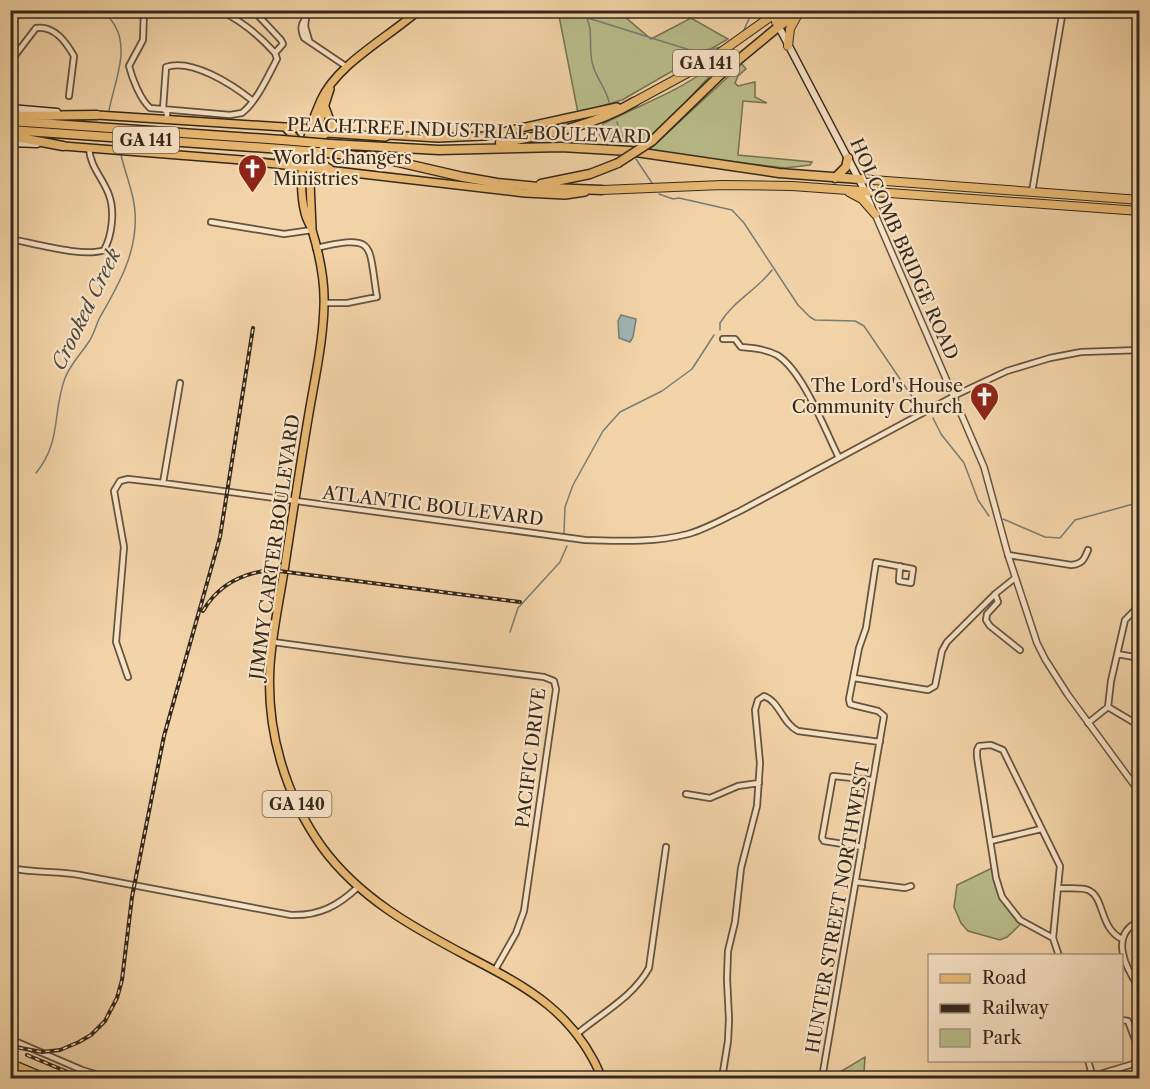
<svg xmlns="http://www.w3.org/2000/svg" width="1150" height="1089" font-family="'Libre Caslon Text',serif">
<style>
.green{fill:#b8bd8a;stroke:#767253;stroke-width:1.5}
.water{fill:#a0b5b3;stroke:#757d77;stroke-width:1.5}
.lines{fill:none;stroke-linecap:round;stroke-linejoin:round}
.stream{stroke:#757d77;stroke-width:1.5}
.minor-casing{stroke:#64533f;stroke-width:8}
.tertiary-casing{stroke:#64533f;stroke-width:8}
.secondary-casing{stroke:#34281c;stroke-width:9}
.primary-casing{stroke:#34281c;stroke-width:10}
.trunk-casing{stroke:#34281c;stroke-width:10}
.motorway-casing{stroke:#34281c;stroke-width:11}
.minor{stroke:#f7e3c6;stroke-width:4.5}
.tertiary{stroke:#f7e3c6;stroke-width:5}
.secondary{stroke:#f7e3c6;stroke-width:6}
.primary{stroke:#eaba74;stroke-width:7}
.trunk{stroke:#eaba74;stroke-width:8}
.motorway{stroke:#eaba74;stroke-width:8}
.rail-casing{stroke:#34281c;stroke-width:4}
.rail{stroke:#f7e3c6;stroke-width:1.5;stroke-dasharray:4.5;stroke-linecap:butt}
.motorway-bridge-casing{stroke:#34281c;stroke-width:11;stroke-linecap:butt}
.motorway-bridge{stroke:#eaba74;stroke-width:8}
.labels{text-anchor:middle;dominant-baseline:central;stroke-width:4.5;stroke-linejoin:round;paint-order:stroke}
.shield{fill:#f7e3c6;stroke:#6e604f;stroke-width:1.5}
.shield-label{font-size:16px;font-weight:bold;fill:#34281c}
.street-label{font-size:18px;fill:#34281c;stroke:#f7e3c6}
.poi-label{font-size:18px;fill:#34281c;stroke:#f7e3c6;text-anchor:start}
.water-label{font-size:20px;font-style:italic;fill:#4f4b42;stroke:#f7e3c6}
</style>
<rect width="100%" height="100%" fill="#f3d4a8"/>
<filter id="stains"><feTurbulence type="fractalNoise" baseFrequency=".00333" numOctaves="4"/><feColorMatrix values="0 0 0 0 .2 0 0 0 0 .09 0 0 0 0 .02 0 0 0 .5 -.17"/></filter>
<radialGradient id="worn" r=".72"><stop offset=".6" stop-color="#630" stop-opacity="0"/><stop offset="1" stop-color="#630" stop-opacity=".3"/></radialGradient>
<path class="green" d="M 558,11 L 618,11 L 651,39 L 691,18 L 728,39 L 622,100 L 578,113 Z
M 742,64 L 746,69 L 738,76 L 735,83 L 738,86 L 755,82 L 755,97 L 767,103 L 743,101 L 738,155 L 812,162 L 810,165 L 785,168 L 648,151 Z
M 709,68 L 708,78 L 670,119 L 635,149 L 608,147 L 599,135 L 603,124 C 639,105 676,93 709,68 Z
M 994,867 L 1002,897 L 1023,922 L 1007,937 L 1000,940 L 968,931 L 961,923 L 954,907 L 957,885 Z
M 865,1057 L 864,1072 L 911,1078 L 834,1078 L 833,1076 Z"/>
<path class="water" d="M 621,315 L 636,319 L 633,337 L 630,342 L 619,338 L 618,321 Z"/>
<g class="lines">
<path class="stream" d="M 103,10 C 107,16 112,20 115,26 C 130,51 113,86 109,111
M 583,10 C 595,30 588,41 592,62 C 595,77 606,88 609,102
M 588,18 L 690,50 L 699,51 L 722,47
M 743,32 L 753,10
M 617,122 L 620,133 L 627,143
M 636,159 L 652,183
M 659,194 L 673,199 L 679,198 L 732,210 L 744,223 L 798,305 L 810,317 L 815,320 L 855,321 L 864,326 L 915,401 L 919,405
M 720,330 L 720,323 C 733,301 757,290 772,270
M 933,418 L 941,434 L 964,463 L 978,500 L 989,516
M 36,473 C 62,441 52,413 65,378 C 71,363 82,353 90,340 C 94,333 96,326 99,319 C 118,286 138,252 135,212 C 134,193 125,173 121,155
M 1003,519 L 1045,537 L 1060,538 L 1075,520 L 1137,503 L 1140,505
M 564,533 L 565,507 L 573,485 L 603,431 L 620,412 L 662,391 L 692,369 L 714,335
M 510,632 L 518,608 L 560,562 L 567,546"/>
<defs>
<path id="minor" d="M 144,10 L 143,40 L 129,66 C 132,78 140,99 150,108 L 230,115 L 242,113 C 257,101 268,76 277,59 L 275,53
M 219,10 C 242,21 258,34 275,53
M 253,10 L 281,40 L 283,44 L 275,53
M 307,10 L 305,26 L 309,40
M 153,14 L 160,10
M 305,19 C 300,26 301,30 304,38 L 347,67
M 10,62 L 36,28 C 54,25 66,42 74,56 L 69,96
M 167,120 L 167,112 L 163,109 L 166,67 C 192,58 233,85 253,101
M 1032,192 L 1063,10
M 211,222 L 284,234 L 312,230
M 10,239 C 33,243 85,258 104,250 C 112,236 115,211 109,195 C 103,178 90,167 89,148
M 316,248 C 377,234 368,243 377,297 L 347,303 L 324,303
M 723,339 L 735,339 L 741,347 C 753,348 765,349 777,355 C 803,371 825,430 839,458
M 163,483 L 180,383
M 1008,555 L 1071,565 C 1082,564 1084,560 1088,550
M 995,594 L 998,602 L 987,614 L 986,620 L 990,626 L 1020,650
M 273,642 L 405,660 L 544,677 L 554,681 L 556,689 L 524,911 L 516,933 L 495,970
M 1117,654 L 1140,658
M 128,677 L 116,642 L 124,547 L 114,491 L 120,481 L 128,479 L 163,483 L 585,540 C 620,541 654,543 688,534 C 706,529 723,519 740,511 L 958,394 L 1007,371 L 1050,358 L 1081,352 L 1140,350
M 854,678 L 928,690 L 935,686 L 942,651 L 947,642 L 995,594 L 1015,578
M 1108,707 L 1140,726
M 1088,723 L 1108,707 L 1111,681 L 1125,620 L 1140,605
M 686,794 L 710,798 L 738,786 L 759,783
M 991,841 L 1041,829
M 862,847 L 824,841 L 822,838 L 833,776 L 872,780
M 10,868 C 34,873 56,871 80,875 L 291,915 C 319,916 338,906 358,887
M 856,882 L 905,888 L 911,886
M 1059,888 C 1068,889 1080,887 1088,890 C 1105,897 1099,928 1122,939
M 1140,921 C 1108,934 1126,969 1140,989
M 1053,938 L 1060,866 L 1003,750 L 991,745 L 979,746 L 977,750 L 977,757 L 996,878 L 1002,897 L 1020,920 L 1053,938 L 1059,956
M 1122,1020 L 1128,1021 L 1140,1053
M 577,1034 C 602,1013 633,997 649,968 L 666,847
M 10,1039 L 82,1070 L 108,1078
M 1088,1060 L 1093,1078
M 1103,1073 L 1140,1062
M 722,1078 L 728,1041 L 729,1019 L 727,979 L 728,951 L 735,922 L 741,868 L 757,806 L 760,763 L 755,710 L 758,700 L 764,696 C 780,702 782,723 798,731 L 880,742
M 822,1078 L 884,716 L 878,711 L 853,705 L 850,704 L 849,699 L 859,648 L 866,628 L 876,562 L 913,569 L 911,583 L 899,581 L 900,566"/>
<path id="tertiary" d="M 865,191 L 984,467 L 1008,555 L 1037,643 L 1045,659 L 1068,695 L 1140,793
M 616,1078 C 633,1073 651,1075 668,1078"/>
<path id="secondary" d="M 770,10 L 865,191
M 10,108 L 57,112
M 10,143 L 37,144"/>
<path id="primary" d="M 419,10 C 389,37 338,63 321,100 C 306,133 296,177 305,213 C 306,219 310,224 312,230 C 319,253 325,282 324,306 C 323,342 315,378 309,413 C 300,466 292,519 284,571 C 279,603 272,634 270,666 C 266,730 285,795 322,847 C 359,898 414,928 469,957 C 529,988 575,1013 602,1078
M 325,107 L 331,123 L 341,131
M 97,115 L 330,130
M 313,127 C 314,148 310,157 330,169
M 316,133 L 330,89
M 63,146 L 242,160 L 525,193 L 565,195 L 585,192
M 279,159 L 291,158 L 295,151 L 296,139 L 285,127
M 311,164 L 310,182 L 312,228
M 306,165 L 318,139 L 327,133 L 385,137 L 389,135 L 438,138 L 484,136 L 617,107
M 10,1063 L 46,1078"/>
<path id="trunk" d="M 776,22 L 791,10
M 778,27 L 802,10
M 788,46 L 790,29 L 798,14
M 634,102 L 704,64 L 780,10
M 859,179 L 1140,200
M 602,190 L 722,185 L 792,186 L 1140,211
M 849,192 L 862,199 L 875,214"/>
<path id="motorway" d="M 10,116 L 97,115
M 10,121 L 282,140
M 10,130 L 281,149
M 10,136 L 63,146
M 652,141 L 720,75 L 778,27
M 500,143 C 546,135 594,126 634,102
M 330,144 L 439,150 L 561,147 L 629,151 L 779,173 L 859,179
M 329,153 L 385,159 L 463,177 L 497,183 L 549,188 L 602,190
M 835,178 L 846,167 L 848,158
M 541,184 L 590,174 L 618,163"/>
</defs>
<use href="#minor" class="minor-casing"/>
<use href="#tertiary" class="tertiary-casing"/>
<use href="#secondary" class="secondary-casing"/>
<use href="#primary" class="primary-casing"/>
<use href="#trunk" class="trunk-casing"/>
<use href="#motorway" class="motorway-casing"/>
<use href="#minor" class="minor"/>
<use href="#tertiary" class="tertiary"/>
<use href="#secondary" class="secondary"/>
<use href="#primary" class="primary"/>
<use href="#trunk" class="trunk"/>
<use href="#motorway" class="motorway"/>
<defs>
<path id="rail" d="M 203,611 C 218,585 242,573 271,570 L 520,602
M 10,1046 L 42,1052 L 60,1050 L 79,1042 L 91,1035 L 105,1021 L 117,998 L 122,980 L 132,897 L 164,736 L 220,537 L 253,328
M 27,1055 L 82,1078"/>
</defs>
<use href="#rail" class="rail-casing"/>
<use href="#rail" class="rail"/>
<defs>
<path id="motorway-bridge" d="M 282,140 L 330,144
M 281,149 L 329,153
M 618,163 L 652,141"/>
</defs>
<use href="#motorway-bridge" class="motorway-bridge-casing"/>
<use href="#motorway-bridge" class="motorway-bridge"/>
</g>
<defs>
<symbol id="church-pin" viewBox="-11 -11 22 30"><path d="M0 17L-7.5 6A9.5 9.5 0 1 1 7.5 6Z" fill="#8f2418" stroke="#f7e3c6"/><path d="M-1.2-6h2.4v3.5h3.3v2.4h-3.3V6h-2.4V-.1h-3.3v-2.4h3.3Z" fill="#fff"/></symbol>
</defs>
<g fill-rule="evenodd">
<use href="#church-pin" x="236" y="152" width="33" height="45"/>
<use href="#church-pin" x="968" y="380" width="33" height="45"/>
</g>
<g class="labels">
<g class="shield">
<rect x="673" y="50" width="66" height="26" rx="4.5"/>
<rect x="113" y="127" width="66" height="26" rx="4.5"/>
<rect x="262.5" y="791" width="69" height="26" rx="4.5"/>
</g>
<g class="shield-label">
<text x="706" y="63">GA 141</text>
<text x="146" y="140">GA 141</text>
<text x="297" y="804">GA 140</text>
</g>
<g class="street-label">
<text transform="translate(469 131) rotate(2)">PEACHTREE INDUSTRIAL BOULEVARD</text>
<text transform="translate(904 249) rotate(66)">HOLCOMB BRIDGE ROAD</text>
<text transform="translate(433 506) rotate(7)">ATLANTIC BOULEVARD</text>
<text transform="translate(275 547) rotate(-82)">JIMMY CARTER BOULEVARD</text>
<text transform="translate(531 758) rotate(-83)">PACIFIC DRIVE</text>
<text transform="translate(838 908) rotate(-80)">HUNTER STREET NORTHWEST</text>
</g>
<g class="poi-label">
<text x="273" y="158">World Changers<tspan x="273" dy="21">Ministries</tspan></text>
<text x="963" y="386" text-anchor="end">The Lord's House<tspan x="963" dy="21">Community Church</tspan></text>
</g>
<g class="water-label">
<text transform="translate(86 309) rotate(-64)">Crooked Creek</text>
</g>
</g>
<rect width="1150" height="1089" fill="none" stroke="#f3d4a8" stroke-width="36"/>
<rect x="12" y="12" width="1126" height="1065" fill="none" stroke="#34281c" stroke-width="3"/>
<rect x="18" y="18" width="1114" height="1053" fill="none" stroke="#34281c" stroke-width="1.5"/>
<rect x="928" y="954" width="195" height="108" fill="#f7e3c6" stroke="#a99882" stroke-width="1.5"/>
<rect x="940" y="974" width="30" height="9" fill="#eaba74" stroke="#a99882" stroke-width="1.5"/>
<text x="982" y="984" font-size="18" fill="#34281c">Road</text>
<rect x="940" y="1004" width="30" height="9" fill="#34281c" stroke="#a99882" stroke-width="1.5"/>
<text x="982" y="1014" font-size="18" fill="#34281c">Railway</text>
<rect x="940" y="1029" width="30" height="18" fill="#b8bd8a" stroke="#a99882" stroke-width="1.5"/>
<text x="982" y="1044" font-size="18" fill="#34281c">Park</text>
<rect width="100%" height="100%" filter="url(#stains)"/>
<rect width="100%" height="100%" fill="url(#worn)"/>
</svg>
